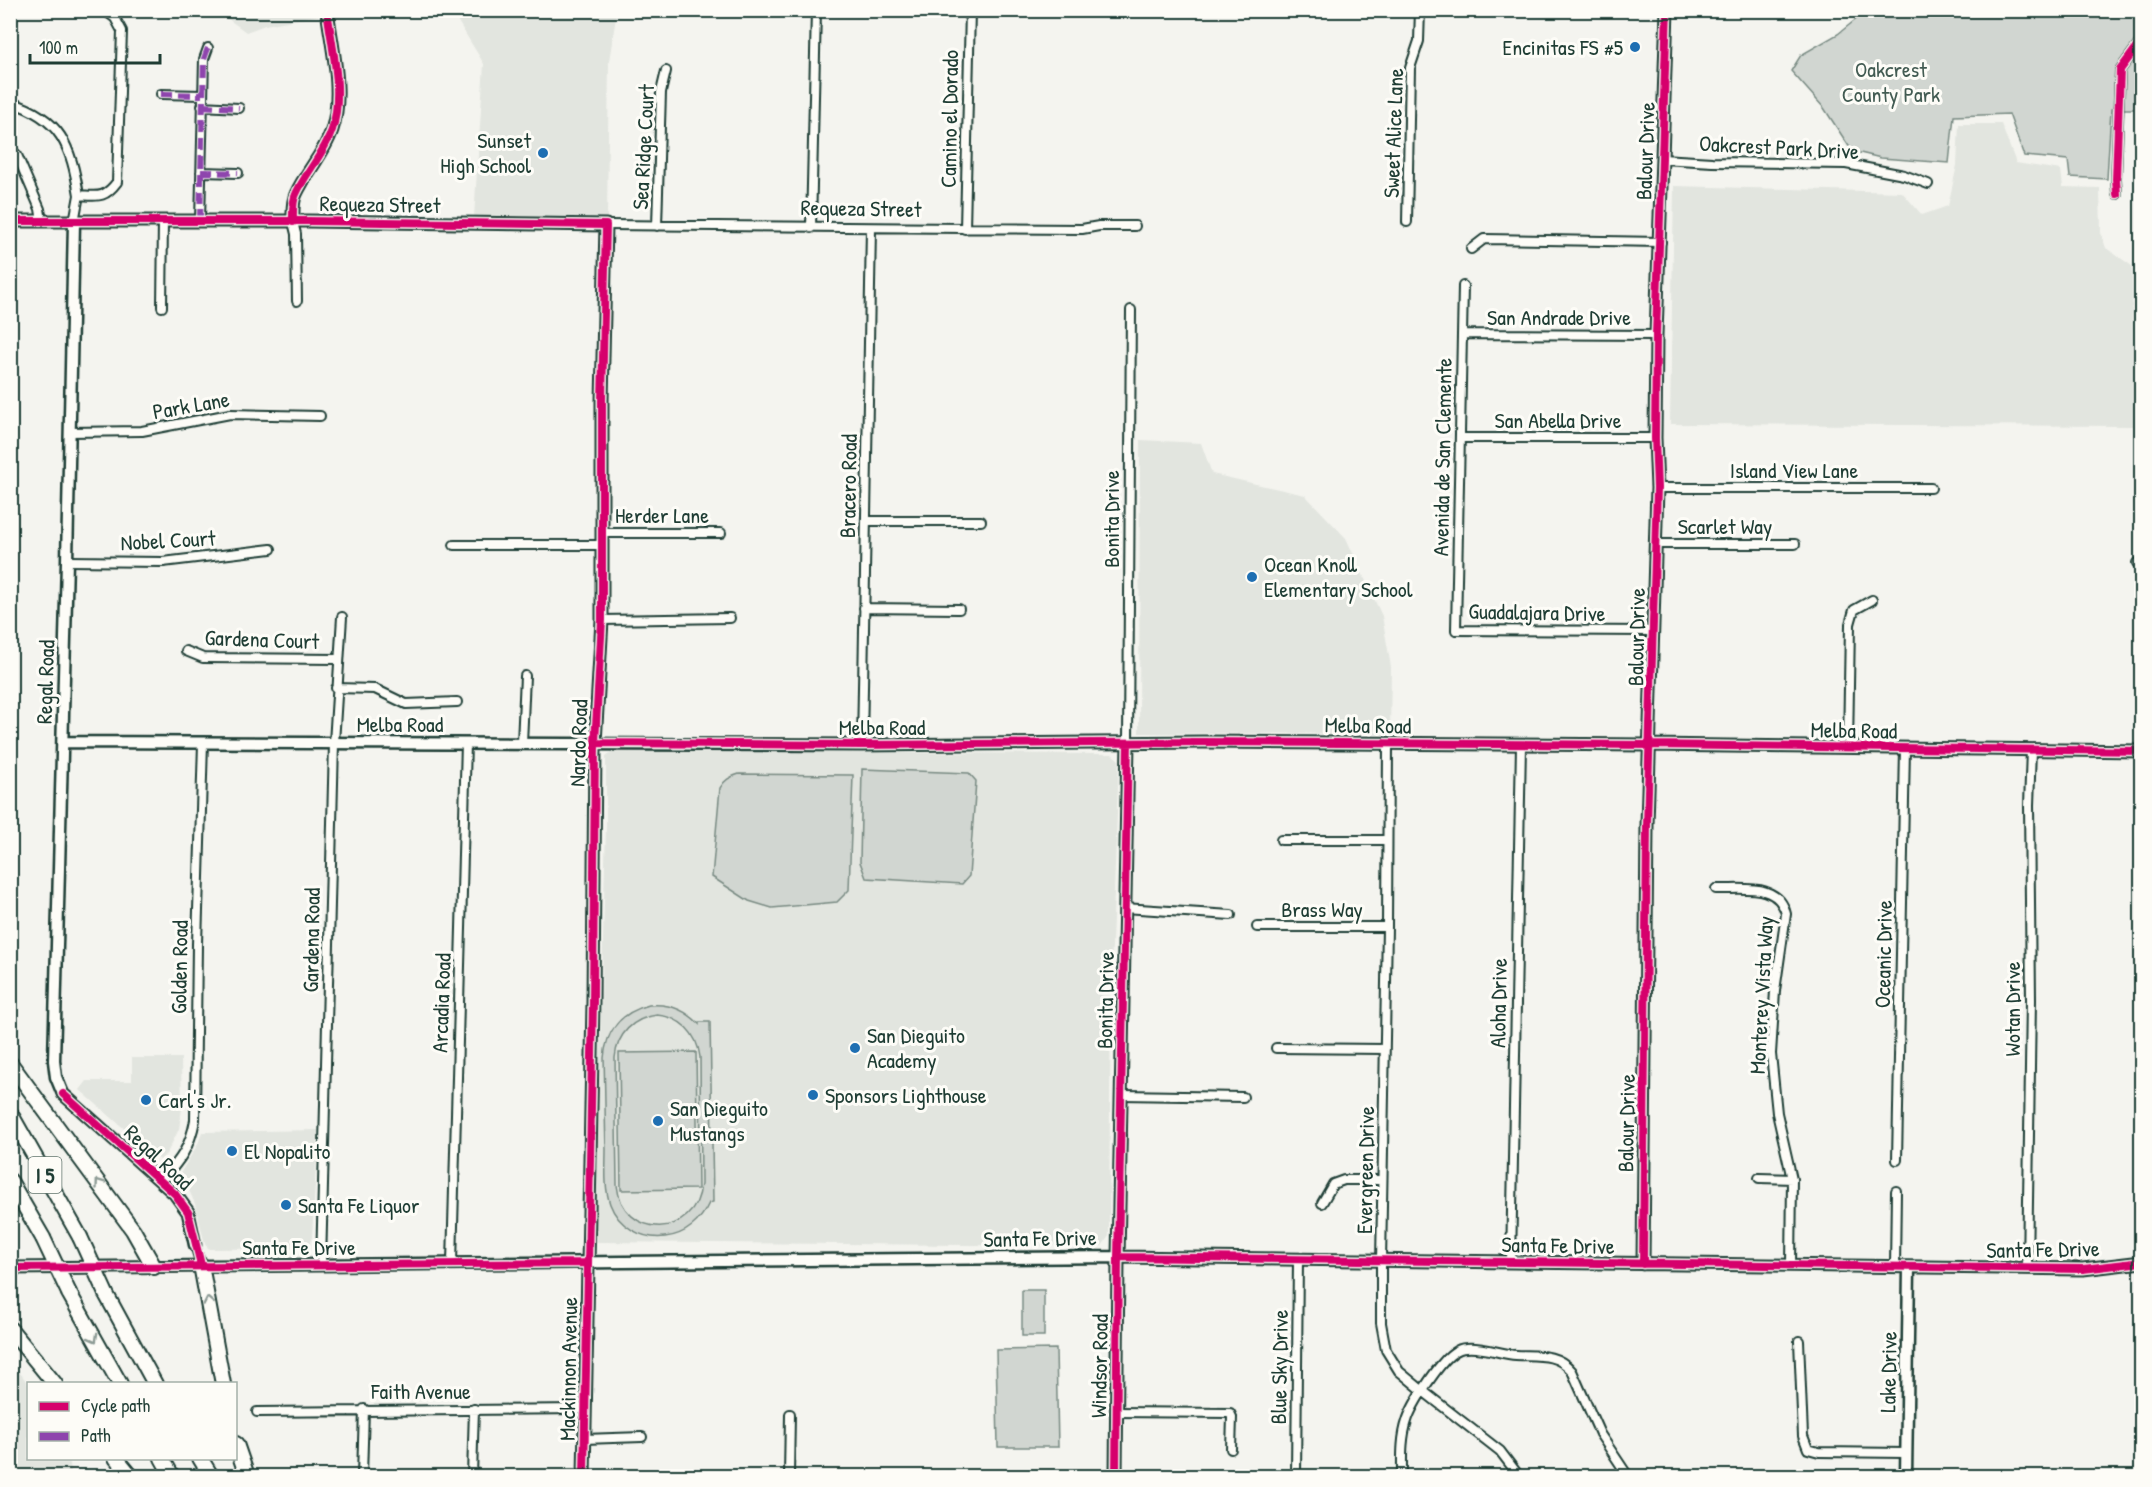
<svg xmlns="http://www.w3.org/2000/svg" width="2152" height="1487" font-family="'Patrick Hand',sans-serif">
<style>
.built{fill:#e2e5df}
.green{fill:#d1d6d1;stroke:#788a82;stroke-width:1.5;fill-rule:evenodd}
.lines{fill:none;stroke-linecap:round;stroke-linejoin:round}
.street-casing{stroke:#1f3d34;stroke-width:12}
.secondary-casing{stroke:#1f3d34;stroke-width:15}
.highway-casing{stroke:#1f3d34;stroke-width:18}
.street{stroke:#fdfcf7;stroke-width:8}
.secondary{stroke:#fdfcf7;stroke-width:10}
.highway{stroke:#fdfcf7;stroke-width:14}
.highway-bridge-casing{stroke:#1f3d34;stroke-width:18;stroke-linecap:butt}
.highway-bridge{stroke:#fdfcf7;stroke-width:14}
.quiet{stroke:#8e44ad;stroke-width:6;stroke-dasharray:12 6;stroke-linecap:butt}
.cycleway-casing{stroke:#fdfcf7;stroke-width:11}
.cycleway{stroke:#d6006c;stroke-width:8}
.oneway{stroke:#8e9c96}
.poi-dot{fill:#1f6fb2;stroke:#fdfcf7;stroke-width:2}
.labels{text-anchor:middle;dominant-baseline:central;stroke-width:6;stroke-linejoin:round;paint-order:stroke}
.shield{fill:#fdfcf7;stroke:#62766e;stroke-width:1.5}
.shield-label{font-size:21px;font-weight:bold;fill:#1f3d34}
.poi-label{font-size:22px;fill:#1f3d34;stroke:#fdfcf7;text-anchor:start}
.park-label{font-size:22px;fill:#435c53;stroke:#fdfcf7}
.street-label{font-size:22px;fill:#1f3d34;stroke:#fdfcf7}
</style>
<rect width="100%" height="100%" fill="#f4f4ef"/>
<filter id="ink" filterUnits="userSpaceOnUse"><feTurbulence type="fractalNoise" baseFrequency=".0167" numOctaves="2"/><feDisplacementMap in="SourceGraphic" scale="12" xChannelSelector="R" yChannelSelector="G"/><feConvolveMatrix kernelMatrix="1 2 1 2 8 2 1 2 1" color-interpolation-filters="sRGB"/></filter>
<g filter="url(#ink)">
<path class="built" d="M 217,11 L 329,11 L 327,14 L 265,25 L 246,32 Z
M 441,11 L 617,11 L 609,61 L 607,218 L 474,217 L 484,64 L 454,15 Z
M 1959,124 L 2001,124 L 2016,163 L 2061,170 L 2063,187 L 2100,188 L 2101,233 L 2106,248 L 2132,266 L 2134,426 L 1670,424 L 1674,186 L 1902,192 L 1922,215 L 1948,206 L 1957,165 Z
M 1140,440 L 1201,443 L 1212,474 L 1305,495 L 1346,538 L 1382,616 L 1391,667 L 1390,734 L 1139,733 Z
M 612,751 L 1112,754 L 1119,760 L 1111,971 L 1109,1236 L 1102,1246 L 595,1242 L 606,826 L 606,757 Z
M 132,1058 L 181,1058 L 182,1108 L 179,1129 L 167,1153 L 160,1160 L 80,1090 L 87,1081 L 132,1081 Z
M 318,1130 L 312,1237 L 308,1248 L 209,1249 L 205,1244 L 195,1204 L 188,1188 L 180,1179 L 181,1172 L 198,1144 L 202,1132 Z
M 11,1360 L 28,1384 L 28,1458 L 69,1459 L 72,1476 L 11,1476 Z"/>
<path class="green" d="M 1858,11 L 2141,11 L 2141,109 L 2111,109 L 2107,179 L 2070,177 L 2068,160 L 2024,156 L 2009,114 L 1954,116 L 1949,163 L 1881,158 L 1852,151 L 1824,108 L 1791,71 L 1801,55 L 1838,34 L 1859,17 Z
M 862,769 L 969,773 L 976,781 L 969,876 L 962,884 L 866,878 L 860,862 Z
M 739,774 L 853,775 L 849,890 L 837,902 L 772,908 L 749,901 L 712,877 L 720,788 C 724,780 730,777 739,774 Z
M 649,1005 C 669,1003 685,1009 699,1024 L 699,1022 L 710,1022 L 713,1202 L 709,1203 C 701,1221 686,1235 665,1237 C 642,1240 618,1226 610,1204 C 604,1187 606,1167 606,1149 C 605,1119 605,1088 604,1058 C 606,1030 622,1012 649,1005 ZM 657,1015 C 681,1017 697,1033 700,1057 L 701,1184 C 697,1240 622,1240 617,1185 L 615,1058 C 617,1034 633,1018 657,1015 Z
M 696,1052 L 698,1189 L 621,1190 L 619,1053 Z
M 1022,1290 L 1044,1290 L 1044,1336 L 1022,1336 Z
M 1056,1349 L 1058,1447 L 998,1447 L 996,1350 Z"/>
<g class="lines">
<defs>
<path id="street" d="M 161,94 L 202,95
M 10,102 C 61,118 71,146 79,195 C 98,196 104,199 117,182 L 122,31 L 115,18 L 104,10
M 202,106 L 239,108
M 10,149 L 17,155 L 40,209 L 42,221
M 1662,159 L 1712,162 L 1846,164 L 1904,175 L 1928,184
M 201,172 L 238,173
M 2117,194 L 2116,179 L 2120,70 L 2142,40
M 200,221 L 204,59 L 208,48
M 74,222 L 79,195
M 293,222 L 296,234 L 297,301
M 1407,222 L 1410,68 L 1419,41 L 1420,10
M 606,225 L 1082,229 L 1099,226 L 1135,226
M 657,226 L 661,92 L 666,71
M 811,228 L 816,10
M 965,229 L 970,10
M 1471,249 L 1484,239 L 1661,242
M 1463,286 L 1456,630 L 1654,631
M 162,307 L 163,221
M 1462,334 L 1656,335
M 69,432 L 142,431 L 230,414 L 320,416
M 1462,438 L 1655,438
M 1657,488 L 1931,488
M 866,521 L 981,521
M 603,533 L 721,533
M 1656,544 L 1795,544
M 454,545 L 602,545
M 67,561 L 163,562 L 271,549
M 2137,563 L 2142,563
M 864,608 L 959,609
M 602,620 L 730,618
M 186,651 L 203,658 L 338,659
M 336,688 L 375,689 L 406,704 L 457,702
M 522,743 L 525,676
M 1128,743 L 1131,310
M 1388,744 L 1387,927 L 1381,1261 L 1381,1323 L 1386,1350 L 1399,1371 L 1423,1391 L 1500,1451 L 1519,1476
M 862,745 L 871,228
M 1848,748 L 1850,624 L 1854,610 L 1872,600
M 1281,840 L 1387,840
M 1716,889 C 1742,890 1779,882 1786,914 L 1775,991 L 1771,1054 L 1777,1113 L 1792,1179 L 1791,1266
M 1124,908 L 1231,915
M 1257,927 L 1387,927
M 1276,1048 L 1385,1049
M 1122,1095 L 1243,1097
M 1897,1160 L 1905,748
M 1759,1178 L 1792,1179
M 162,1181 C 180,1160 190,1148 195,1120 L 197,944 L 203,743
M 1322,1203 L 1333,1184 L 1344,1180 L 1382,1180
M 195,1245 L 201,1265
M 1511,1262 L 1521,745
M 452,1263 L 466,743
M 321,1265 L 334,743 L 342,617
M 1895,1268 L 1896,1191
M 2027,1268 L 2031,1000 L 2029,805 L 2031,750
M 1799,1341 L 1803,1436 L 1808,1449 L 1819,1452 L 1906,1453
M 257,1412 L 584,1409
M 1116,1412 L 1230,1413 L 1232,1417 L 1231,1449
M 584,1439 L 642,1437
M 362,1476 L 364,1409
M 472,1476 L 474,1409
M 789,1476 L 790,1414
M 1296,1476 L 1298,1259
M 1402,1476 C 1402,1458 1401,1439 1407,1421 C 1412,1404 1439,1363 1453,1353 C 1457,1350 1462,1348 1466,1348 C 1482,1346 1501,1354 1516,1355 C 1538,1356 1557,1353 1572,1371 L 1600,1434 L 1628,1476"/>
<path id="secondary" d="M 10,221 L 308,221 L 606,225 L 602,401 L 602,620 L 595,743 L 593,1002 L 584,1476
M 74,222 L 67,561 L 54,1061 L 56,1077 L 63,1094 L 175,1194 L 188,1212 L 195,1245
M 293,222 C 293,213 292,202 296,194 C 306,172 324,154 332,130 C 344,93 332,48 327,10
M 63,742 L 862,745 L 1203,742 L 1649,745 L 2142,751
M 1643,1264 L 1647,825 L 1657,488 L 1655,438 L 1656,335 L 1667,10
M 10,1268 L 1118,1257 L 2083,1269 L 2142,1262
M 1116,1476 L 1118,1257 L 1128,743
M 1906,1476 L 1909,1268"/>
<path id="highway" d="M 10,1063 L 133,1230 L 154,1267
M 10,1113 L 80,1237
M 10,1181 L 43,1238
M 201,1265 L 223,1384
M 69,1293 L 120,1384
M 106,1294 L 155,1384
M 10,1329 L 55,1384
M 236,1444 L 247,1476
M 116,1458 L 131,1476
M 162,1458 L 172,1476
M 200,1458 L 211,1476"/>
</defs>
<use href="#street" class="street-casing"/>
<use href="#secondary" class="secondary-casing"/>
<use href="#highway" class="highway-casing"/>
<use href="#street" class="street"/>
<use href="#secondary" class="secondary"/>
<use href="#highway" class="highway"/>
<defs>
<path id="highway-bridge" d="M 80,1237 L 106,1294
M 43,1238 L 69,1293"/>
</defs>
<use href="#highway-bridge" class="highway-bridge-casing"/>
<use href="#highway-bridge" class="highway-bridge"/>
<path class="quiet" d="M 161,94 L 202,95
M 202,106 L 239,108
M 201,172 L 238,173
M 200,221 L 204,59 L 208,48"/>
<defs>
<path id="cycleway" d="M 2117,194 L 2116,179 L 2120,70 L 2142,40
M 10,221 L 308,221 L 606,225 L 602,401 L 602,620 L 595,743 L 593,1002 L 584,1476
M 293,222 C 293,213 292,202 296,194 C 306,172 324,154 332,130 C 344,93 332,48 327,10
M 595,743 L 862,745 L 1203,742 L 1649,745 L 2142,751
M 63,1094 L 175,1194 L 188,1212 L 201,1265
M 1118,1257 L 2083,1269 L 2142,1262
M 1643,1264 L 1647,825 L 1657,488 L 1655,438 L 1656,335 L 1667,10
M 10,1268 L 588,1263
M 1116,1476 L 1118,1257 L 1128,743"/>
</defs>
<use href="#cycleway" class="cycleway-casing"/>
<use href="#cycleway" class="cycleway"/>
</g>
<defs><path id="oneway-chevron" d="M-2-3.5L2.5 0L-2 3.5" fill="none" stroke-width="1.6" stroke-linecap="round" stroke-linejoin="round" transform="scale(1.5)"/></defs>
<g class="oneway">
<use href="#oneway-chevron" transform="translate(99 1183) rotate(-126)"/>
<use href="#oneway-chevron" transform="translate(208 1301) rotate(-101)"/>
<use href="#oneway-chevron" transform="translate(94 1338) rotate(61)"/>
</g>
</g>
<g class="poi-dot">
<circle cx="1635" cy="47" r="6"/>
<circle cx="543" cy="153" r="6"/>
<circle cx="1252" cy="577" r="6"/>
<circle cx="855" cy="1048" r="6"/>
<circle cx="813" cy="1095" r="6"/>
<circle cx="146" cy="1100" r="6"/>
<circle cx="658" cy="1121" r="6"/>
<circle cx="232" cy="1151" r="6"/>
<circle cx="286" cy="1205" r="6"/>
</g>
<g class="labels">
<rect class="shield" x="28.5" y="1157" width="33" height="36" rx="4.5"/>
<g class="shield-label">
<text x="45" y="1175">I 5</text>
</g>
<g class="poi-label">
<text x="1623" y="47" text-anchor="end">Encinitas FS #5</text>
<text x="531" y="140" text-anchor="end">Sunset<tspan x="531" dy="25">High School</tspan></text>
<text x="1264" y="564">Ocean Knoll<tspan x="1264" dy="25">Elementary School</tspan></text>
<text x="867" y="1035">San Dieguito<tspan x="867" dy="25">Academy</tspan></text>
<text x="825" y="1095">Sponsors Lighthouse</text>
<text x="158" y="1100">Carl's Jr.</text>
<text x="670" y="1108">San Dieguito<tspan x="670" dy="25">Mustangs</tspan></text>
<text x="244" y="1151">El Nopalito</text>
<text x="298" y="1205">Santa Fe Liquor</text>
</g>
<g class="park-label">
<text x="1891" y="69">Oakcrest<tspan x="1891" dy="25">County Park</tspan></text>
</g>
<g class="street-label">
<text transform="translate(949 119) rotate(-89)">Camino el Dorado</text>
<text transform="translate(1393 133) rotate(-88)">Sweet Alice Lane</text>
<text transform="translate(643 147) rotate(-87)">Sea Ridge Court</text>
<text transform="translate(1779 147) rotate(3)">Oakcrest Park Drive</text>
<text transform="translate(1645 151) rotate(-88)">Balour Drive</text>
<text transform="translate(380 204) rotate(1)">Requeza Street</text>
<text transform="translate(861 208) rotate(1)">Requeza Street</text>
<text x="1559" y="317">San Andrade Drive</text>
<text transform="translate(191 405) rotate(-10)">Park Lane</text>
<text x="1558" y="420">San Abella Drive</text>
<text transform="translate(1442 457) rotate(-89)">Avenida de San Clemente</text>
<text x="1794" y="470">Island View Lane</text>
<text transform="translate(848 486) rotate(-89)">Bracero Road</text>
<text x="662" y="515">Herder Lane</text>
<text transform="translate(1111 519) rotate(-90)">Bonita Drive</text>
<text x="1725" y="526">Scarlet Way</text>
<text transform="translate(168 540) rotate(-3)">Nobel Court</text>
<text transform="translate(1537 612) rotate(1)">Guadalajara Drive</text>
<text transform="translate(1636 637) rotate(-89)">Balour Drive</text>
<text transform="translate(262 639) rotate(2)">Gardena Court</text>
<text transform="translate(45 682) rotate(-88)">Regal Road</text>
<text x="400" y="724">Melba Road</text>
<text transform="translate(1368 725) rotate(1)">Melba Road</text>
<text x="882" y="727">Melba Road</text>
<text transform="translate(1854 730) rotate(1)">Melba Road</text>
<text transform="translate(578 743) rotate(-88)">Nardo Road</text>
<text x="1322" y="909">Brass Way</text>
<text transform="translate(311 940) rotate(-89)">Gardena Road</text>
<text transform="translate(1883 954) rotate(-89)">Oceanic Drive</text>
<text transform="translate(179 967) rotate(-89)">Golden Road</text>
<text transform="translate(1761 995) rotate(-87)">Monterey Vista Way</text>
<text transform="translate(1105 1000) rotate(-89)">Bonita Drive</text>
<text transform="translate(441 1003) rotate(-88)">Arcadia Road</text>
<text transform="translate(1498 1003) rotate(-89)">Aloha Drive</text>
<text transform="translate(2012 1009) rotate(-90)">Wotan Drive</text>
<text transform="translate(1626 1123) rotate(-89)">Balour Drive</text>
<text transform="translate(159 1157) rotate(43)">Regal Road</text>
<text transform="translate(1365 1170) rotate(-89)">Evergreen Drive</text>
<text transform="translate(1040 1238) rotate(-1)">Santa Fe Drive</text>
<text transform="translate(1558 1245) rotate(1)">Santa Fe Drive</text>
<text x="299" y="1247">Santa Fe Drive</text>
<text transform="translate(2043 1249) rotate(-1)">Santa Fe Drive</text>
<text transform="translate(1099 1366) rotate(-89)">Windsor Road</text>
<text transform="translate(1279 1367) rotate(-89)">Blue Sky Drive</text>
<text transform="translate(568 1369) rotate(-89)">Mackinnon Avenue</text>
<text transform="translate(1888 1372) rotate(-89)">Lake Drive</text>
<text x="421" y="1391">Faith Avenue</text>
</g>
</g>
<rect width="2152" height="1487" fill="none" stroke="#fdfcf7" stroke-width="36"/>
<rect x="18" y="18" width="2116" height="1451" fill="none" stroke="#1f3d34" stroke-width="2" filter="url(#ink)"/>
<rect x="27" y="1382" width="210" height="78" fill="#fdfcf7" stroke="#a4b0a9" stroke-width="1.5"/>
<rect x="39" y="1402" width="30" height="9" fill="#d6006c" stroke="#a4b0a9" stroke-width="1.5"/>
<text x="81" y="1412" font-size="18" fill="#1f3d34">Cycle path</text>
<rect x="39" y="1432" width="30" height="9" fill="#8e44ad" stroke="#a4b0a9" stroke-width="1.5"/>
<text x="81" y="1442" font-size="18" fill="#1f3d34">Path</text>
<path d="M30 54v9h130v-9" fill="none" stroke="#1f3d34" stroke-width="3"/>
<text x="39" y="54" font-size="18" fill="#1f3d34" stroke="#fdfcf7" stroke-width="4.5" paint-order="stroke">100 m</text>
</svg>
